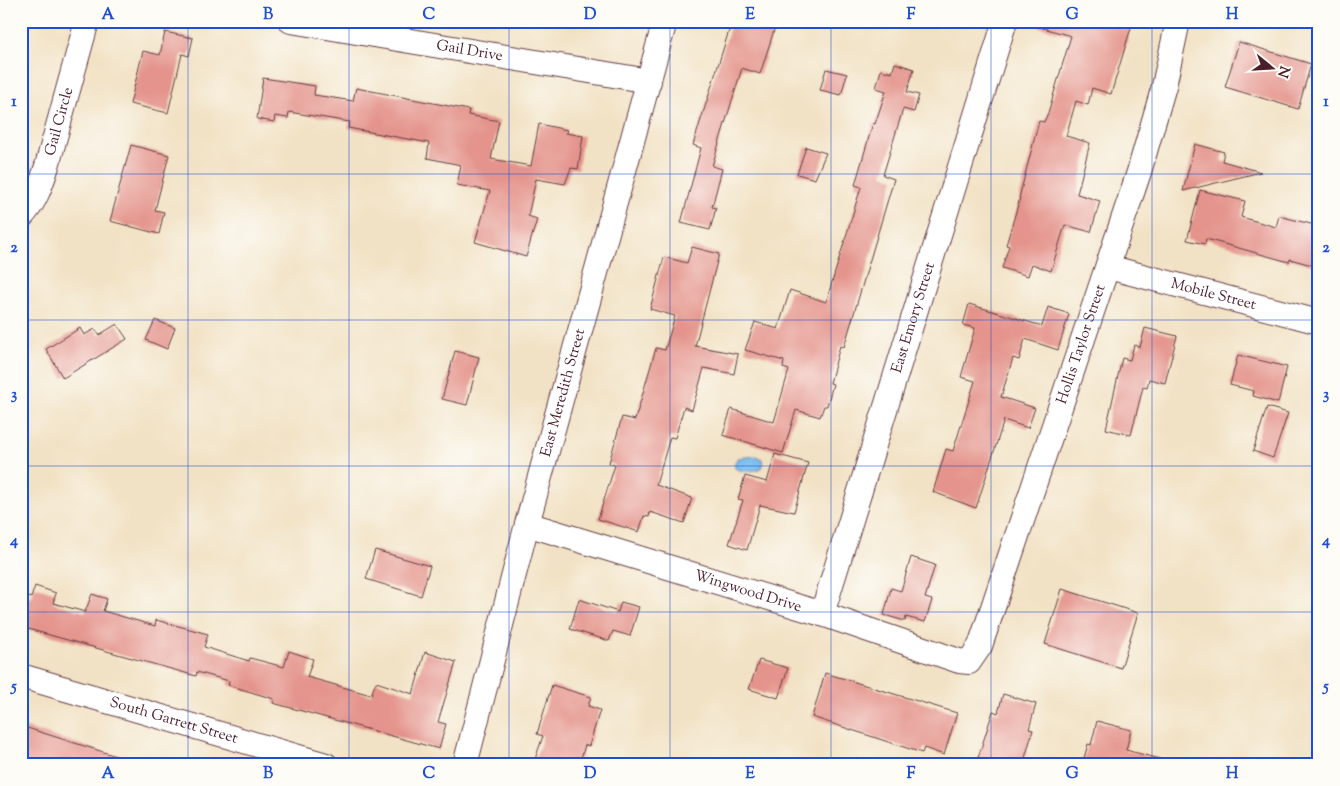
<svg xmlns="http://www.w3.org/2000/svg" width="1340" height="786" font-family="'Sorts Mill Goudy',serif">
<style>
.water{fill:#78beef;stroke:#616e8d}
.building{fill:#e4948c}
.lines{fill:none;stroke-linecap:round;stroke-linejoin:round}
.minor-casing{stroke:#633c42;stroke-width:26}
.minor{stroke:#fff;stroke-width:24}
.grid{fill:none;stroke:#1d4ed8;stroke-width:1;stroke-opacity:0.55}
.labels{text-anchor:middle;dominant-baseline:central;stroke-width:4.5;stroke-linejoin:round;paint-order:stroke}
.street-label{font-size:15px;fill:#4a1f2b;stroke:#fdfcf7}
.neatline{fill:none;stroke:#1d4ed8;stroke-width:2}
.grid-label{font-size:16px;text-anchor:middle;font-weight:bold;fill:#1d4ed8}
</style>
<rect width="100%" height="100%" fill="#fdfcf7"/>
<filter id="ink" filterUnits="userSpaceOnUse"><feTurbulence type="fractalNoise" baseFrequency=".02" numOctaves="2"/><feDisplacementMap in="SourceGraphic" scale="10" xChannelSelector="R" yChannelSelector="G"/><feConvolveMatrix kernelMatrix="1 2 1 2 8 2 1 2 1" color-interpolation-filters="sRGB"/></filter>
<filter id="wash" filterUnits="userSpaceOnUse"><feTurbulence type="fractalNoise" baseFrequency=".0096" numOctaves="4" result="noise"/><feDisplacementMap in="SourceGraphic" scale="20" xChannelSelector="R" yChannelSelector="G"/><feGaussianBlur stdDeviation="1.12" result="paint"/><feColorMatrix in="noise" values="0 0 0 0 0 0 0 0 0 0 0 0 0 0 0 0 0 1.4 0 .05"/><feComposite in="paint" operator="in"/></filter>
<g filter="url(#wash)">
<rect width="100%" height="100%" fill="#f2e2c5"/>
<path class="water" d="M 756,456 L 762,459 L 763,466 C 756,473 742,472 735,468 L 735,462 L 738,458 Z"/>
<g id="blocks">
<path class="building" d="M 732,21 L 766,21 L 776,24 L 760,74 L 742,68 L 712,166 L 722,169 L 712,207 L 716,208 L 710,230 L 681,223 L 701,148 L 693,145 Z
M 1037,21 L 1133,21 L 1111,94 L 1092,88 L 1088,105 L 1076,101 L 1066,136 L 1090,143 L 1077,194 L 1100,201 L 1091,232 L 1065,225 L 1051,271 L 1032,264 L 1028,276 L 1002,268 L 1009,246 L 1006,245 L 1020,198 L 1019,198 L 1039,121 L 1044,122 L 1048,113 L 1071,36 L 1036,26 Z
M 165,32 L 193,38 L 189,56 L 182,54 L 168,113 L 130,104 L 143,51 L 160,55 Z
M 1239,42 L 1311,64 L 1298,109 L 1225,87 Z
M 895,63 L 914,69 L 907,92 L 919,95 L 914,112 L 903,109 L 883,175 L 894,179 L 844,347 L 840,346 L 830,383 L 833,384 L 827,406 L 824,406 L 820,417 L 796,410 L 783,453 L 723,435 L 731,409 L 774,422 L 789,370 L 783,368 L 784,361 L 745,350 L 755,322 L 778,329 L 790,290 L 826,302 L 861,187 L 855,185 L 873,123 L 875,124 L 886,91 L 876,88 L 881,70 L 892,73 Z
M 826,69 L 847,74 L 841,95 L 820,90 Z
M 263,78 L 315,86 L 314,95 L 353,101 L 356,88 L 469,110 L 468,115 L 499,121 L 491,159 L 531,166 L 539,124 L 567,130 L 566,133 L 583,136 L 578,169 L 571,168 L 565,184 L 536,179 L 528,216 L 537,219 L 526,257 L 475,242 L 490,191 L 457,185 L 461,165 L 427,158 L 429,143 L 348,128 L 350,122 L 289,112 L 288,118 L 275,116 L 274,122 L 257,119 Z
M 1195,144 L 1224,152 L 1222,161 L 1261,172 L 1183,191 Z
M 131,145 L 169,155 L 155,210 L 164,212 L 159,234 L 110,221 Z
M 806,147 L 826,153 L 815,179 L 797,174 Z
M 1200,190 L 1245,201 L 1241,217 L 1276,227 L 1279,216 L 1319,226 L 1319,250 L 1315,266 L 1290,259 L 1289,262 L 1206,239 L 1205,244 L 1187,240 Z
M 692,247 L 719,254 L 695,346 L 738,354 L 734,374 L 704,368 L 692,410 L 684,407 L 675,438 L 670,437 L 656,485 L 692,498 L 684,523 L 650,512 L 649,517 L 644,516 L 639,532 L 598,519 L 615,465 L 609,463 L 622,417 L 635,420 L 656,348 L 665,350 L 675,316 L 650,309 L 664,257 L 687,263 Z
M 969,304 L 1042,326 L 1048,307 L 1069,314 L 1058,350 L 1025,339 L 1019,360 L 1013,358 L 1001,397 L 1035,408 L 1028,428 L 1004,420 L 976,508 L 933,492 L 946,449 L 953,451 L 975,381 L 961,377 L 975,328 L 963,325 Z
M 155,320 L 175,328 L 167,349 L 146,340 Z
M 117,324 L 127,339 L 63,378 L 46,349 L 80,328 L 84,335 L 95,329 L 99,335 Z
M 1145,328 L 1177,336 L 1165,383 L 1149,379 L 1147,388 L 1143,387 L 1131,435 L 1106,429 L 1122,358 L 1130,360 L 1134,345 L 1140,347 Z
M 455,351 L 479,357 L 467,405 L 442,399 Z
M 1238,355 L 1287,367 L 1278,403 L 1253,396 L 1254,391 L 1230,385 Z
M 1267,407 L 1288,413 L 1273,458 L 1253,451 Z
M 775,454 L 808,463 L 794,512 L 760,505 L 747,550 L 729,544 L 743,500 L 738,499 L 745,476 L 767,482 Z
M 375,550 L 430,566 L 421,596 L 366,579 Z
M 911,557 L 935,565 L 925,598 L 932,600 L 925,622 L 906,617 L 905,621 L 884,615 L 891,588 L 901,591 Z
M 35,586 L 56,593 L 53,603 L 85,612 L 92,594 L 107,599 L 103,611 L 155,626 L 156,620 L 208,634 L 204,647 L 249,661 L 250,658 L 284,667 L 289,651 L 313,659 L 307,677 L 371,695 L 376,682 L 413,694 L 425,652 L 456,662 L 438,722 L 446,724 L 439,749 L 273,703 L 274,699 L 228,685 L 229,681 L 197,672 L 196,676 L 21,627 L 21,609 L 26,596 L 31,598 Z
M 1062,589 L 1138,613 L 1121,668 L 1045,644 Z
M 579,599 L 618,612 L 621,602 L 639,607 L 630,636 L 613,631 L 609,641 L 570,629 Z
M 759,660 L 788,668 L 778,698 L 749,689 Z
M 825,673 L 957,713 L 944,755 L 924,748 L 922,753 L 812,717 Z
M 552,685 L 591,697 L 588,706 L 600,710 L 589,746 L 585,745 L 579,765 L 533,765 L 543,736 L 537,734 Z
M 1003,694 L 1036,704 L 1029,729 L 1033,730 L 1023,765 L 990,765 L 977,761 L 993,711 L 998,713 Z
M 1097,721 L 1131,730 L 1126,750 L 1160,759 L 1159,765 L 1082,765 L 1088,744 L 1091,745 Z
M 21,726 L 132,761 L 132,765 L 21,765 Z"/>
</g>
</g>
<g filter="url(#ink)">
<use href="#blocks" fill-opacity="0" stroke="#633c42" stroke-width="1"/>
<g class="lines">
<defs>
<g id="minor">
<path id="s1" d="M 291,21 L 649,81"/>
<path id="s2" d="M 21,217 C 35,203 41,185 47,166 L 87,21"/>
<path id="s3" d="M 1108,267 L 1319,322"/>
<path id="s4" d="M 527,524 L 822,614 L 959,661 L 969,662 L 980,646 L 1139,172 L 1164,86 L 1178,21"/>
<path id="s5" d="M 822,614 L 1005,21"/>
<path id="s6" d="M 21,676 L 326,765"/>
<path id="s7" d="M 465,765 L 527,524 L 665,21"/>
</g>
</defs>
<use href="#minor" class="minor-casing"/>
<use href="#minor" class="minor"/>
</g>
</g>
<path class="grid" d="M 188,21 L 188,765M 349,21 L 349,765M 509,21 L 509,765M 670,21 L 670,765M 831,21 L 831,765M 991,21 L 991,765M 1152,21 L 1152,765M 21,174 L 1319,174M 21,320 L 1319,320M 21,466 L 1319,466M 21,612 L 1319,612"/>
<g class="labels">
<g class="street-label">
<text stroke="none"><textPath href="#s1" startOffset="181">Gail Drive</textPath></text>
<text stroke="none"><textPath href="#s2" startOffset="104">Gail Circle</textPath></text>
<text stroke="none"><textPath href="#s3" startOffset="109">Mobile Street</textPath></text>
<text stroke="none"><textPath href="#s5" startOffset="310">East Emory Street</textPath></text>
<text stroke="none"><textPath href="#s4" startOffset="801">Hollis Taylor Street</textPath></text>
<text stroke="none"><textPath href="#s7" startOffset="385">East Meredith Street</textPath></text>
<text stroke="none"><textPath href="#s4" startOffset="231">Wingwood Drive</textPath></text>
<text stroke="none"><textPath href="#s6" startOffset="159">South Garrett Street</textPath></text>
</g>
</g>
<rect width="1340" height="786" fill="none" stroke="#fdfcf7" stroke-width="55"/>
<g transform="translate(1272 68) rotate(108)" stroke="#fdfcf7" stroke-width="4" paint-order="stroke">
<path d="M0-4L9 19L0 12L-9 19Z" fill="#4a1f2b"/>
<text y="-8" font-size="14" font-weight="bold" text-anchor="middle" fill="#4a1f2b">N</text>
</g>
<rect x="28" y="28" width="1284" height="730" class="neatline"/>
<g class="grid-label">
<text x="108" y="19">A</text>
<text x="268" y="19">B</text>
<text x="429" y="19">C</text>
<text x="590" y="19">D</text>
<text x="750" y="19">E</text>
<text x="911" y="19">F</text>
<text x="1072" y="19">G</text>
<text x="1232" y="19">H</text>
<text x="14" y="106">1</text>
<text x="1326" y="106">1</text>
<text x="14" y="252">2</text>
<text x="1326" y="252">2</text>
<text x="14" y="399">3</text>
<text x="1326" y="399">3</text>
<text x="14" y="545">4</text>
<text x="1326" y="545">4</text>
<text x="14" y="691">5</text>
<text x="1326" y="691">5</text>
<text x="108" y="778">A</text>
<text x="268" y="778">B</text>
<text x="429" y="778">C</text>
<text x="590" y="778">D</text>
<text x="750" y="778">E</text>
<text x="911" y="778">F</text>
<text x="1072" y="778">G</text>
<text x="1232" y="778">H</text>
</g>
</svg>
